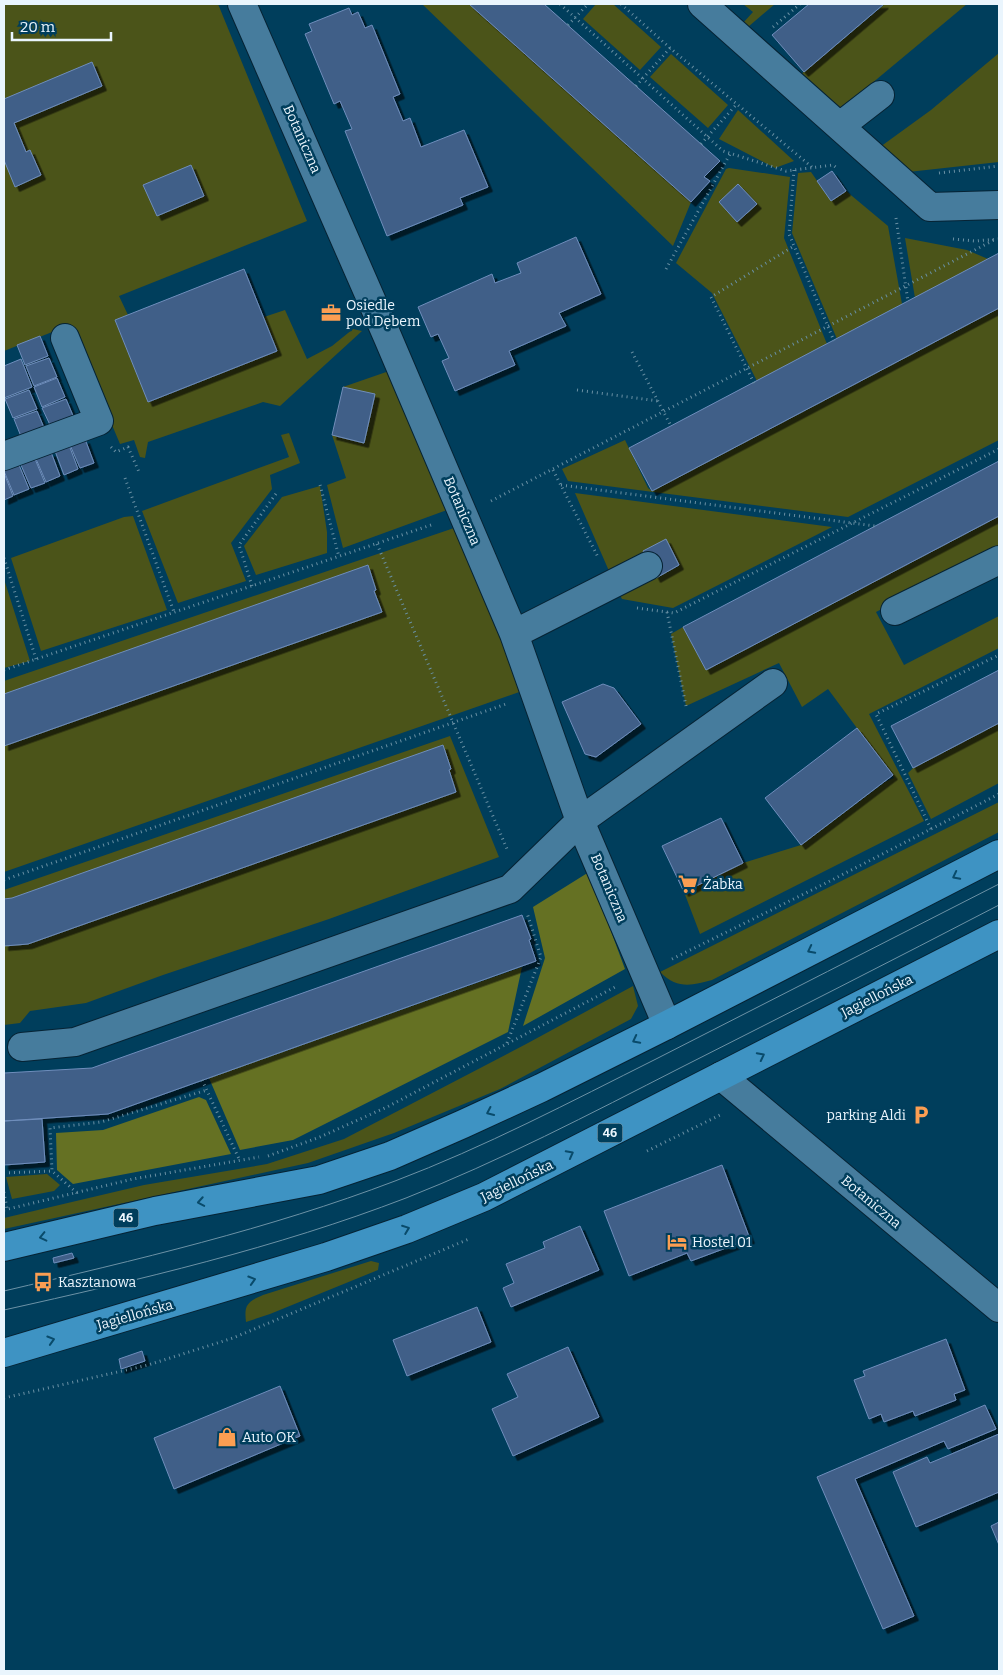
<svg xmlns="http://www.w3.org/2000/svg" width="1003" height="1675" font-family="Bitter,serif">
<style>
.green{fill:#4b5419}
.forest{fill:#657123}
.building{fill:#405e88;stroke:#6f8ebc;filter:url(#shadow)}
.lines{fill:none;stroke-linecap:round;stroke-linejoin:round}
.minor-casing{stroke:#062334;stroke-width:30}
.major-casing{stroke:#062334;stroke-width:30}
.path{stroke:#6990a4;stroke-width:3;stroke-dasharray:1 4;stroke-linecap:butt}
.minor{stroke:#467c9d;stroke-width:28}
.major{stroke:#3e93c3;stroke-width:28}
.tram{stroke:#6c92a6;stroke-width:1}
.oneway{stroke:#094b6b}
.labels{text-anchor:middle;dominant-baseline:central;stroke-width:5;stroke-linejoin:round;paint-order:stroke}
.shield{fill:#003e5c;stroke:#a4becd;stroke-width:1}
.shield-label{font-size:12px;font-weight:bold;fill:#eaf5fd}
.street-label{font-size:14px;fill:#eaf5fd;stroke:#003e5c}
.poi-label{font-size:14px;fill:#eaf5fd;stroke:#003e5c;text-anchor:start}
</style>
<defs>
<filter id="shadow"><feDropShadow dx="4.5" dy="4.5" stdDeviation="0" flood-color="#0009"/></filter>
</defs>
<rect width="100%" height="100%" fill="#003e5c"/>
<path class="green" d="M 4,4 L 218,4 L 307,221 L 119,296 L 128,315 L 115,320 L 149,402 L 277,351 L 264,317 L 285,310 L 307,359 L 332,346 L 353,329 L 362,331 L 280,406 L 263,402 L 148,442 L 145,458 L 140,457 L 134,440 L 120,444 L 70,325 L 4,351 Z
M 422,4 L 469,4 L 691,202 L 673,246 Z
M 596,4 L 613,4 L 661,47 L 640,70 L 583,19 Z
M 743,4 L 775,4 L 748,27 L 743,23 L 753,12 Z
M 885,4 L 967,4 L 871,84 L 838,109 L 800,75 Z
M 999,53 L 999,162 L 908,172 L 880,147 L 931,110 Z
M 671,54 L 728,105 L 708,128 L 650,77 Z
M 738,110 L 794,161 L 775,168 L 719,139 Z
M 729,168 L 790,177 L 784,238 L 827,344 L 757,381 L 712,293 L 676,263 L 726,169 Z
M 811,172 L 831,201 L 846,191 L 888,226 L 902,304 L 837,339 L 792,233 L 798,173 Z
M 905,238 L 967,250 L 988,259 L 915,298 Z
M 999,308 L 999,440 L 848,517 L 568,481 L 562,469 L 625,440 L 648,488 L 652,491 Z
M 392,370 L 447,510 L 343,548 L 327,485 L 346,478 L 332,435 L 343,387 Z
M 289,433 L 300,463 L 270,475 L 272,489 L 231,543 L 246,581 L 178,603 L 142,511 L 289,457 L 281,435 Z
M 320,486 L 327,532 L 327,553 L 256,575 L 244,546 L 282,497 Z
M 575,493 L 832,527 L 673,608 L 622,599 L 617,590 L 653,571 L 656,577 L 679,566 L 667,542 L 609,571 Z
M 133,516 L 167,610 L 41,651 L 11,558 L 124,517 Z
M 999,516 L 999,549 L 876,612 L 904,665 L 999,616 L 999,648 L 869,714 L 924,821 L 700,934 L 684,892 L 743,863 L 801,845 L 885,782 L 894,778 L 828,689 L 802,707 L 779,663 L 686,706 L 671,634 L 683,627 L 706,670 Z
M 457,527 L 522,691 L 4,872 L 4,681 Z
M 4,579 L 30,661 L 4,668 Z
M 999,723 L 999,783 L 931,819 L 908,773 L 913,768 Z
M 450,736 L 499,857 L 329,919 L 163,975 L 86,1003 L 30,1011 L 20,1023 L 4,1025 L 4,890 Z
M 999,802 L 999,832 L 712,980 C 691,986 677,989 660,972 Z
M 633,986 L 638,1006 L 631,1019 L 500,1089 L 394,1133 L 308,1163 L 4,1229 L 4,1218 L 144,1185 L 267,1164 L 344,1139 L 528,1043 Z
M 47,1174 L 60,1185 L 54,1191 L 12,1199 L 6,1177 Z
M 371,1261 L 379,1263 L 378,1270 L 270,1314 L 246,1322 C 244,1305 247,1302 263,1295 Z"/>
<path class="forest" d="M 589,872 L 625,969 L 523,1026 L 545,958 L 533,907 Z
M 522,967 L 508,1032 L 293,1140 L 240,1150 L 209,1078 Z
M 199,1097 L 206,1100 L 231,1154 L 73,1184 L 57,1170 L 56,1133 L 103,1130 Z"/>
<path class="building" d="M 469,4 L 544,4 L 720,161 L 704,177 L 710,181 L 691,202 Z
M 809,4 L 884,4 L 804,72 L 772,35 Z
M 349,8 L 352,15 L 358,12 L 365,28 L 372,25 L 400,94 L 393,97 L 403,121 L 410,118 L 421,147 L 464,130 L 488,187 L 460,198 L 463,205 L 387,236 L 345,131 L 352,129 L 340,101 L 334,104 L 305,34 L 312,31 L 309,24 Z
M 92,62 L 102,86 L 14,123 L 26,152 L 30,150 L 41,175 L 15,187 L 4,160 L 4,99 Z
M 191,165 L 204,196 L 157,216 L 143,185 Z
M 832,171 L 846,191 L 831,201 L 817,181 Z
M 738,184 L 757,204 L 737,222 L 719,202 Z
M 576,237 L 601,294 L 559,313 L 566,326 L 509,351 L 515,365 L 455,391 L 442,361 L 449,358 L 438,334 L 431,337 L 418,307 L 492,274 L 495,283 L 521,273 L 517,263 Z
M 999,253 L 999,308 L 652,491 L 629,448 Z
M 244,269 L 277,351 L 148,402 L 115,320 Z
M 40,336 L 48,356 L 25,365 L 17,345 Z
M 49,358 L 57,377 L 34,386 L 26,366 Z
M 21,359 L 32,387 L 4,398 L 4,366 Z
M 57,378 L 65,397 L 42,407 L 34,387 Z
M 343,387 L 375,394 L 364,443 L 332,435 Z
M 29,390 L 37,409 L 13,418 L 5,399 Z
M 66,399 L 74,418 L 51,427 L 42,408 Z
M 37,411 L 45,430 L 22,439 L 14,419 Z
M 85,439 L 94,463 L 80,468 L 70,445 Z
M 69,445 L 78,469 L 64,475 L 55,451 Z
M 51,452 L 60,476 L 46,482 L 36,459 Z
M 35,459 L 45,483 L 31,488 L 21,465 Z
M 999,461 L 999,516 L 706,670 L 683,627 Z
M 19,465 L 29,489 L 14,495 L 4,471 Z
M 4,473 L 13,496 L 4,500 Z
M 666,539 L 679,565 L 656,578 L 643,551 Z
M 368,565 L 376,590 L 374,591 L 382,612 L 4,746 L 4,694 Z
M 999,670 L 999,723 L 913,768 L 891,726 Z
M 603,684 L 614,688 L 641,724 L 596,757 L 585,754 L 562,702 Z
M 857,728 L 893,775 L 801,845 L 765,798 Z
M 443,745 L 451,769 L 449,770 L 456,792 L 28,944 L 4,946 L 4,899 L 12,898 Z
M 721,818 L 743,863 L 684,892 L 662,846 Z
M 522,915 L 531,939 L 529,940 L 536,961 L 108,1114 L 4,1121 L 4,1073 L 92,1068 Z
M 42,1119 L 45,1162 L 4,1165 L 4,1121 Z
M 722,1165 L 750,1239 L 691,1261 L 687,1253 L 629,1276 L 604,1211 Z
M 580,1226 L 599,1270 L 511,1307 L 503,1288 L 514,1283 L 506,1264 L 545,1248 L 543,1242 Z
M 72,1253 L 74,1258 L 54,1263 L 53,1258 Z
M 477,1307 L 491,1342 L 407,1376 L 393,1340 Z
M 946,1339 L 965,1390 L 954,1394 L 956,1400 L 915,1416 L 913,1411 L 884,1422 L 881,1414 L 869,1419 L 854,1380 L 865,1376 L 863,1371 Z
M 568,1347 L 599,1417 L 513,1456 L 492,1409 L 518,1397 L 507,1374 Z
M 142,1351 L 145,1361 L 121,1369 L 119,1359 Z
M 280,1386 L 300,1436 L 174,1489 L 154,1438 Z
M 985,1405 L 996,1429 L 948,1449 L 944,1441 L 855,1479 L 914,1616 L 883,1629 L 817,1477 Z
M 999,1434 L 999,1492 L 916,1527 L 893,1472 L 927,1457 L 930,1463 Z
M 999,1522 L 999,1545 L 991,1526 Z"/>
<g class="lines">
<defs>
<path id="minor" d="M 242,4 L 388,338 L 514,634 L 580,821 L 667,1025
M 702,4 L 930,207 L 999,205
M 840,126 L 880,95
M 4,456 L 99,421 L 65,338
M 895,611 L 999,560
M 514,634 L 648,566
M 22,1047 L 75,1042 L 510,889 L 580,821 L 773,683
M 721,1076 L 999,1308"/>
<path id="major" d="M 4,1247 L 155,1211 L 319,1180 L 390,1156 L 463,1124 L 541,1088 L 667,1025 L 999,854
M 4,1353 L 326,1257 L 407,1229 L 484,1197 L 999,934"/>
</defs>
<use href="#minor" class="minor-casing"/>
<use href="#major" class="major-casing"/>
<path class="path" d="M 560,4 L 723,151 L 786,171 L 833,165 L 838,169
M 621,4 L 670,48 L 813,168
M 568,25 L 588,4
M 773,27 L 800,4
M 636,86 L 670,48
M 701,144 L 736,105
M 794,170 L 789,234 L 834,341
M 939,173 L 999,166
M 896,218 L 908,302
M 953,239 L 975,241 L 999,239
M 666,269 L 730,154
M 632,352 L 671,426
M 754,383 L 711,297 L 794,246
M 577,390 L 658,401
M 111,447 L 116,452 L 128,447 L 139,472
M 553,470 L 598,557
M 125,478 L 174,612
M 320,485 L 339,557
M 561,485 L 875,526
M 491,501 L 994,240
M 377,544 L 507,849
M 4,558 L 36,659
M 252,586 L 239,545 L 278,491
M 637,608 L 674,613 L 999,449
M 667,612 L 686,706
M 4,670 L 434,524
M 931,829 L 876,714 L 999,655
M 4,880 L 506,704
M 672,959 L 828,882 L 999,794
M 507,1043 L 541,957 L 527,913
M 202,1080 L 240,1161
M 647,1151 L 720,1115
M 268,1156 L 320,1137 L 387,1107 L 617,986
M 4,1173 L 52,1171
M 4,1192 L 7,1209
M 77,1193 L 52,1171 L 50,1128 L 101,1122 L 207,1090
M 4,1210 L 133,1179 L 259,1157
M 4,1398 L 148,1365 L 233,1338 L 469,1239"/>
<use href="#minor" class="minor"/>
<use href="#major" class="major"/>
<path class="tram" d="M 4,1291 C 136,1260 269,1229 395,1181 C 485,1147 570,1102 656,1059 C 770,1001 885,942 999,884
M 4,1310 C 139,1280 276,1248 406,1198 C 500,1161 590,1114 680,1068 C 787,1014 893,960 999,905"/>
</g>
<defs><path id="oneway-chevron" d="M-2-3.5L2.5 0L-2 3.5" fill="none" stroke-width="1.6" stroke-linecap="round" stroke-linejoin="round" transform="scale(1.25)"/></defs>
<g class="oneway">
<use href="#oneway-chevron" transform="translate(956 876) rotate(153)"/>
<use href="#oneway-chevron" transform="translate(811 950) rotate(153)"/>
<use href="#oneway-chevron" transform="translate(636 1040) rotate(153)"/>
<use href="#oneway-chevron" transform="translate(761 1056) rotate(-27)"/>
<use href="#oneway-chevron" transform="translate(490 1112) rotate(155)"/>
<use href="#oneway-chevron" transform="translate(570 1154) rotate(-28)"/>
<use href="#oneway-chevron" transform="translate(201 1202) rotate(170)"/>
<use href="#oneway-chevron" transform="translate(406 1229) rotate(-21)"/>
<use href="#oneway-chevron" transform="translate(43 1237) rotate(167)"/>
<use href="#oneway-chevron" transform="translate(252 1280) rotate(-17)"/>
<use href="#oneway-chevron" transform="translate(51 1340) rotate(-17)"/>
</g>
<defs>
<symbol id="office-bare" viewBox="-9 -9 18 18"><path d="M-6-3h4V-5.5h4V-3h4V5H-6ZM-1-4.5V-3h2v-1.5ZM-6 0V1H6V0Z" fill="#fb9e52" stroke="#003e5c" stroke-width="2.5" paint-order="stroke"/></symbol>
<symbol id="supermarket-bare" viewBox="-9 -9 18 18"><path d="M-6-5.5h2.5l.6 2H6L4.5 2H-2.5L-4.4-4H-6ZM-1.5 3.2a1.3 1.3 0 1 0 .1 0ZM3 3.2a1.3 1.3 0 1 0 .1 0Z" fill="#fb9e52" stroke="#003e5c" stroke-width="2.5" paint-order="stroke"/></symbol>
<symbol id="parking-bare" viewBox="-9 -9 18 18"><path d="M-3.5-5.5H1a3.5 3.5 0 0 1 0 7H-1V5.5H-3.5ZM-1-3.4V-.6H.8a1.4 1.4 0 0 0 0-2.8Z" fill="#fb9e52" stroke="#003e5c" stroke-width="2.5" paint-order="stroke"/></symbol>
<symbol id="hotel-bare" viewBox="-9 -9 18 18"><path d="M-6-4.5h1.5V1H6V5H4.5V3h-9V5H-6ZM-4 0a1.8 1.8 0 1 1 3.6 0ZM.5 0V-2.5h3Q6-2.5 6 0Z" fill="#fb9e52" stroke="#003e5c" stroke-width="2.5" paint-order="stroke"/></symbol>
<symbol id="bus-bare" viewBox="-9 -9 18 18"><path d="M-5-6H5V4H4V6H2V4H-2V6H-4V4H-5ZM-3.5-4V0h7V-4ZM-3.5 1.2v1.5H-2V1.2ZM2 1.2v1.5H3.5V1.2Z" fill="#fb9e52" stroke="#003e5c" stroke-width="2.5" paint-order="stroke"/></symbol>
<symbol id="shop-bare" viewBox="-9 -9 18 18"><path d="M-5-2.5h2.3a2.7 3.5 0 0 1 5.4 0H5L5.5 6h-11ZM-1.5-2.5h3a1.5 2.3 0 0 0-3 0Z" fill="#fb9e52" stroke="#003e5c" stroke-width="2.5" paint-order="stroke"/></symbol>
</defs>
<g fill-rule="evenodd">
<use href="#office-bare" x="317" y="299" width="28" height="28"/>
<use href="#supermarket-bare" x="674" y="870" width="28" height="28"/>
<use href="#parking-bare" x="907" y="1101" width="28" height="28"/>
<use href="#hotel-bare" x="663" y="1228" width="28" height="28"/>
<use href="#bus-bare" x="29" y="1268" width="28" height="28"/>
<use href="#shop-bare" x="213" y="1423" width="28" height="28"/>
</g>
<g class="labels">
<g class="shield">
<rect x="597.5" y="1123.5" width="25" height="19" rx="4"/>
<rect x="113.5" y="1208.5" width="25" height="19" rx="4"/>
</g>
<g class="shield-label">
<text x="610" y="1133">46</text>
<text x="126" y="1218">46</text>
</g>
<g class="street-label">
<text transform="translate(302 139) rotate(66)">Botaniczna</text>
<text transform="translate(462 511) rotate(67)">Botaniczna</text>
<text transform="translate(609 888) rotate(67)">Botaniczna</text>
<text transform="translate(877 996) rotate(-27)">Jagiellońska</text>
<text transform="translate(517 1181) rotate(-26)">Jagiellońska</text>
<text transform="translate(871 1202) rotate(40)">Botaniczna</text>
<text transform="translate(135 1315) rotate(-16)">Jagiellońska</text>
</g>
<g class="poi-label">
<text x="346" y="305">Osiedle<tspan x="346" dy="16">pod Dębem</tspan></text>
<text x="703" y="884">Żabka</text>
<text x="906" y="1115" text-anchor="end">parking Aldi</text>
<text x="692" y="1242">Hostel 01</text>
<text x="58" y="1282">Kasztanowa</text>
<text x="242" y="1437">Auto OK</text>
</g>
</g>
<rect width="1003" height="1675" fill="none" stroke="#eaf5fd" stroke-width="10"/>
<path d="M12 32v8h99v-8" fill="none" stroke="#eaf5fd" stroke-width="2.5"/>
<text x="20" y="32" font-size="15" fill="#eaf5fd" stroke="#003e5c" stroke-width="4" paint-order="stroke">20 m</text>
</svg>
